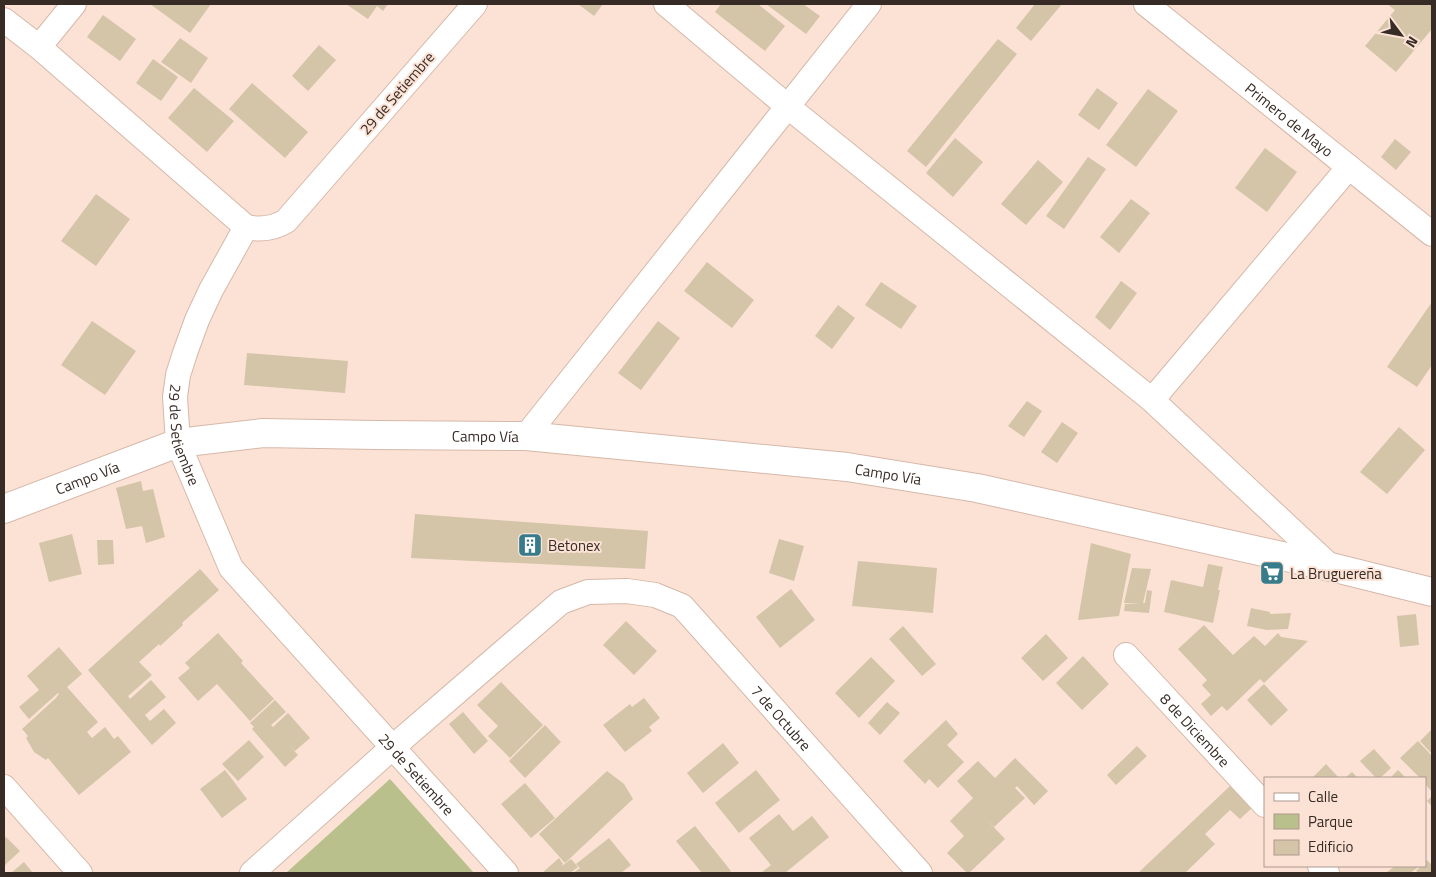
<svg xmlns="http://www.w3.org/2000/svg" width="1436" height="877" font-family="'Titillium Web',sans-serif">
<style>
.green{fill:#b9c08c}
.building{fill:#d4c4a8}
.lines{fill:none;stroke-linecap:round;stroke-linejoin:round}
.street-casing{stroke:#d6b8a9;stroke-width:26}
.secondary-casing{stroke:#d6b8a9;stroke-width:30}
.street{stroke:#fff;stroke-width:24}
.secondary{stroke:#fff;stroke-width:28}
.labels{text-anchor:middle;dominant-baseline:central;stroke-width:4;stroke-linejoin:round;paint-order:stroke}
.street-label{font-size:15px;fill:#372b25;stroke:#fbe2d5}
.poi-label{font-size:15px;fill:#372b25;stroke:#fbe2d5;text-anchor:start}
</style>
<rect width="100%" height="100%" fill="#fbe2d5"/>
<path class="green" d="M 390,779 L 474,873 L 286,873 Z"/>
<path class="building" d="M 150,4 L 211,4 L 190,33 Z
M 346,4 L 388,4 L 383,11 L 377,6 L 368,19 Z
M 578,4 L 603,4 L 594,16 Z
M 721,4 L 758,4 L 785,26 L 765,51 L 715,12 Z
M 766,4 L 803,4 L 820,16 L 806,34 Z
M 1035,4 L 1062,4 L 1031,41 L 1016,28 Z
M 1387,4 L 1432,4 L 1432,29 L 1396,72 L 1365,46 L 1395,10 Z
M 103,15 L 136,39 L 120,61 L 87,37 Z
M 180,38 L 208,58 L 191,83 L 161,62 Z
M 998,39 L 1017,54 L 926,167 L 907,151 Z
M 319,45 L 336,60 L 308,91 L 292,76 Z
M 153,59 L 178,77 L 161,101 L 136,83 Z
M 252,83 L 308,132 L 285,158 L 229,109 Z
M 194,88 L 234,121 L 207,152 L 168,118 Z
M 1097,88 L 1118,103 L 1099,130 L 1078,115 Z
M 1148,89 L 1178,111 L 1136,167 L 1106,145 Z
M 955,138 L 983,162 L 953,197 L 926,173 Z
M 1395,139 L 1411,152 L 1396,170 L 1381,157 Z
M 1265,148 L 1297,172 L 1267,212 L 1235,188 Z
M 1088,157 L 1106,169 L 1064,229 L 1046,216 Z
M 1038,160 L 1063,182 L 1026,225 L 1001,204 Z
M 96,194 L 130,219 L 96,266 L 61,241 Z
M 1131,199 L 1150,213 L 1119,253 L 1100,237 Z
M 707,262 L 754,300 L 732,328 L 684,291 Z
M 1121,281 L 1137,293 L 1110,330 L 1095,317 Z
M 881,282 L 917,306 L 901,329 L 865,305 Z
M 1432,302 L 1432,365 L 1417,387 L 1387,367 Z
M 838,305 L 855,318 L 832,349 L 815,336 Z
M 92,321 L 136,351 L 105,395 L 61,365 Z
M 658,321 L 680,338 L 641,390 L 618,373 Z
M 247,353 L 348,361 L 345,393 L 244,385 Z
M 1027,401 L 1042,411 L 1024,437 L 1008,426 Z
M 1062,422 L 1078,433 L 1057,463 L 1041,452 Z
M 1399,427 L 1425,450 L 1387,494 L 1360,472 Z
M 141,481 L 143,491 L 153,489 L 165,537 L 146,543 L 142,526 L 126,529 L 116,488 Z
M 415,514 L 648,531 L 645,569 L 411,558 Z
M 72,534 L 82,574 L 49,582 L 39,543 Z
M 779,539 L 804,546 L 794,581 L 769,573 Z
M 97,540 L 113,540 L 114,564 L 98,565 Z
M 1091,543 L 1131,554 L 1119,616 L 1078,620 Z
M 858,561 L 937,568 L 933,613 L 852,606 Z
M 1208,564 L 1223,567 L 1218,590 L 1220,590 L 1213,623 L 1164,612 L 1171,580 L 1203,587 Z
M 1132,568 L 1151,569 L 1143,603 L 1145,603 L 1147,590 L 1152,591 L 1149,613 L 1124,611 L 1125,604 L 1141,603 L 1124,603 Z
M 200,569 L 219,590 L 182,623 L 183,625 L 160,646 L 159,644 L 139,662 L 152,675 L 128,696 L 130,699 L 151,680 L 166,697 L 145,715 L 150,721 L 164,709 L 176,723 L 152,745 L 88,670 Z
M 791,589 L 815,620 L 780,648 L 756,617 Z
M 1251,608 L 1270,612 L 1270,614 L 1291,613 L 1288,629 L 1267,630 L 1247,626 Z
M 1416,614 L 1419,645 L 1400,647 L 1397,616 Z
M 626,621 L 657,651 L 634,675 L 603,645 Z
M 1204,625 L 1233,655 L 1254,636 L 1265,646 L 1278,633 L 1281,637 L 1308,641 L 1264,683 L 1260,679 L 1227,711 L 1222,706 L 1211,716 L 1201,704 L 1211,695 L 1202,685 L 1207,680 L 1178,649 Z
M 903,626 L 936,664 L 922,676 L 889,639 Z
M 218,633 L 243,661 L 241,663 L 274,699 L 250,721 L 217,684 L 198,701 L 178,678 L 190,668 L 185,663 Z
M 1046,634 L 1068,658 L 1043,681 L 1021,658 Z
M 59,647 L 82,674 L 67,687 L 98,722 L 87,732 L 92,738 L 105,727 L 114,739 L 118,736 L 131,752 L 79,795 L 48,758 L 46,760 L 34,752 L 26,738 L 28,736 L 22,729 L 56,698 L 59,694 L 58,693 L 29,719 L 19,707 L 39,690 L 27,676 Z
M 1083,656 L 1109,684 L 1082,710 L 1056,683 Z
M 871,657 L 895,681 L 859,718 L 835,693 Z
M 501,682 L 543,725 L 510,758 L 488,736 L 498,726 L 477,705 Z
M 1264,684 L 1288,710 L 1271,726 L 1247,700 Z
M 644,698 L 660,718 L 649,727 L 652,731 L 625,752 L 603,725 L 630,704 L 632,707 Z
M 275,700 L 286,712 L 271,725 L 273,727 L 288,713 L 310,738 L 295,751 L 288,744 L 298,755 L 285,767 L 252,729 L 254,727 L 250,723 Z
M 887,702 L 900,713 L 880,735 L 868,723 Z
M 463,712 L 488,741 L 474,754 L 449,724 Z
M 946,720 L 958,734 L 947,745 L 964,762 L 938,788 L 929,779 L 925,784 L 903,761 Z
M 545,725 L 561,742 L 525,778 L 509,761 Z
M 1432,729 L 1432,754 L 1420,741 Z
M 249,740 L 264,757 L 238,781 L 222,764 Z
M 1418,741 L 1432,756 L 1432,792 L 1425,784 L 1425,778 L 1420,778 L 1400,758 Z
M 723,743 L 739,763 L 703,793 L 687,773 Z
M 1137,746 L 1147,756 L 1116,785 L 1107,775 Z
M 1374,749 L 1391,768 L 1380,778 L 1376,778 L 1360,761 Z
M 1015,758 L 1048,791 L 1034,805 L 1017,786 L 1015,788 L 1025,798 L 994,827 L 984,817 L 1005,839 L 969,873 L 967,873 L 947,853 L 964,836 L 950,821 L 973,798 L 957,781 L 978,761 L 995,778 Z
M 1326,764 L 1339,778 L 1314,778 L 1313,777 Z
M 225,770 L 247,799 L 222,818 L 200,789 Z
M 756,770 L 780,800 L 739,833 L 715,803 Z
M 1398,770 L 1406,778 L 1390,778 Z
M 607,771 L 624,784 L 633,799 L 565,863 L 539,834 Z
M 1352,772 L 1358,778 L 1345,778 Z
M 525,783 L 555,818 L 531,838 L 501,804 Z
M 1230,786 L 1252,808 L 1240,819 L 1230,810 L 1205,834 L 1215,844 L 1185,873 L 1138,873 Z
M 1432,796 L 1432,806 L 1427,801 L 1425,803 L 1425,798 L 1427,801 Z
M 779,814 L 793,831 L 812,816 L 829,837 L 785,873 L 761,873 L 771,865 L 749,838 Z
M 695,826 L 731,871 L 728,873 L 702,873 L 676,841 Z
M 6,837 L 20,851 L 5,865 L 4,864 L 4,839 Z
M 609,838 L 631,865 L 621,873 L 573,873 L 580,868 L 576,864 Z
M 559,858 L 563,864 L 562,866 L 571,859 L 578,867 L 570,873 L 542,873 Z
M 1427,860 L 1432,865 L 1432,873 L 1419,873 L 1416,871 L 1421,866 L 1425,866 L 1425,862 Z
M 24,862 L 33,873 L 11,873 Z
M 1395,866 L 1420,866 L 1410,873 L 1386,873 Z"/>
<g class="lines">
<defs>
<g id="street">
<path id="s1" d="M 475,4 L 286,221 C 273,229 260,230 246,227 L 211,290 L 197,320 L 185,353 L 178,375 L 175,397 L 178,443 L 231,568 L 506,873"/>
<path d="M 666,4 L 787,106 L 1152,400 L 1331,567"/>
<path id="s2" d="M 1146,4 L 1432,234"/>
<path d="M 4,20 L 39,47 L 246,227"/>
<path d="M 39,47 L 74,4"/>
<path d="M 1152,400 L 1349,167"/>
<path d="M 526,436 L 869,4"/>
<path id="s3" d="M 1126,655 L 1265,805"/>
<path d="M 4,787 L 80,873"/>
<path d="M 1320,866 L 1327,873"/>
<path id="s4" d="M 252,873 L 393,747 L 561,602 L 588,592 L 627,591 L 655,595 L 682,606 L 920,873"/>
</g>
<g id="secondary">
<path id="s5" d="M 4,509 L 178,443 L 263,433 L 376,435 L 526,436 L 847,467 L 977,488 L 1331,567 L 1432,592"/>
</g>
</defs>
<use href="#street" class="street-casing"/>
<use href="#secondary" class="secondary-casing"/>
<use href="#street" class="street"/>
<use href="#secondary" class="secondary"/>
</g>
<defs>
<symbol id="building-square" viewBox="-11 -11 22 22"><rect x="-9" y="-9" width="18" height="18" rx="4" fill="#387c8b" stroke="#fbe2d5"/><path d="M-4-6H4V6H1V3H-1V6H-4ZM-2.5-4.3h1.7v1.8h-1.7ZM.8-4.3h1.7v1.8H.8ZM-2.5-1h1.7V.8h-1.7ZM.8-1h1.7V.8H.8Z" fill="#fff"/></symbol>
<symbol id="supermarket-square" viewBox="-11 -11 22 22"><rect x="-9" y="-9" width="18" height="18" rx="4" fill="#387c8b" stroke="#fbe2d5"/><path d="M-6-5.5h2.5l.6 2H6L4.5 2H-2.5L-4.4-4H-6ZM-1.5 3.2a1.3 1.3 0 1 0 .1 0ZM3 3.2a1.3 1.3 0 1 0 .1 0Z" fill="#fff"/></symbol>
</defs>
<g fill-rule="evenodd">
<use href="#building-square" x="516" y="531" width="28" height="28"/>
<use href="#supermarket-square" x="1258" y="559" width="28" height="28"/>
</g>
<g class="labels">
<g class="street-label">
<text transform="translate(397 93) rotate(-49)">29 de Setiembre</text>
<text stroke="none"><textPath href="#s2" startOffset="184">Primero de Mayo</textPath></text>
<text stroke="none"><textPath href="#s1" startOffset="554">29 de Setiembre</textPath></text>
<text stroke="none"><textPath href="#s5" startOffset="494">Campo Vía</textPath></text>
<text stroke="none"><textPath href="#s5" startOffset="899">Campo Vía</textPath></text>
<text stroke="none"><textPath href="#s5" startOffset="89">Campo Vía</textPath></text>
<text stroke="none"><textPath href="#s4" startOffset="686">7 de Octubre</textPath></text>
<text stroke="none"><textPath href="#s3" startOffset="102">8 de Diciembre</textPath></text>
<text stroke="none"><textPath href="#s1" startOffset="974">29 de Setiembre</textPath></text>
</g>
<g class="poi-label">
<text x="548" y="545">Betonex</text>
<text x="1290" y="573">La Bruguereña</text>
</g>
</g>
<rect width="1436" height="877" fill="none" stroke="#372b25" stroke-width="10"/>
<rect x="1264" y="777" width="162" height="90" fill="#fbe2d5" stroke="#ad998f"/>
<rect x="1274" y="793" width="25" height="8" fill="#ffffff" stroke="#ad998f"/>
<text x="1308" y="802" font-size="15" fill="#372b25">Calle</text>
<rect x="1274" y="814" width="25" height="15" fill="#b9c08c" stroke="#ad998f"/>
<text x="1308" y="827" font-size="15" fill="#372b25">Parque</text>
<rect x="1274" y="840" width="25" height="15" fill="#d4c4a8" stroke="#ad998f"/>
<text x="1308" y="852" font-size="15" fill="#372b25">Edificio</text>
<g transform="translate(1401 35) rotate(122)" stroke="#fbe2d5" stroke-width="4" paint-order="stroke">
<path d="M0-4L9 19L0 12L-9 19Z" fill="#372b25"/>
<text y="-8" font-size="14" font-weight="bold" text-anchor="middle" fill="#372b25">N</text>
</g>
</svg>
